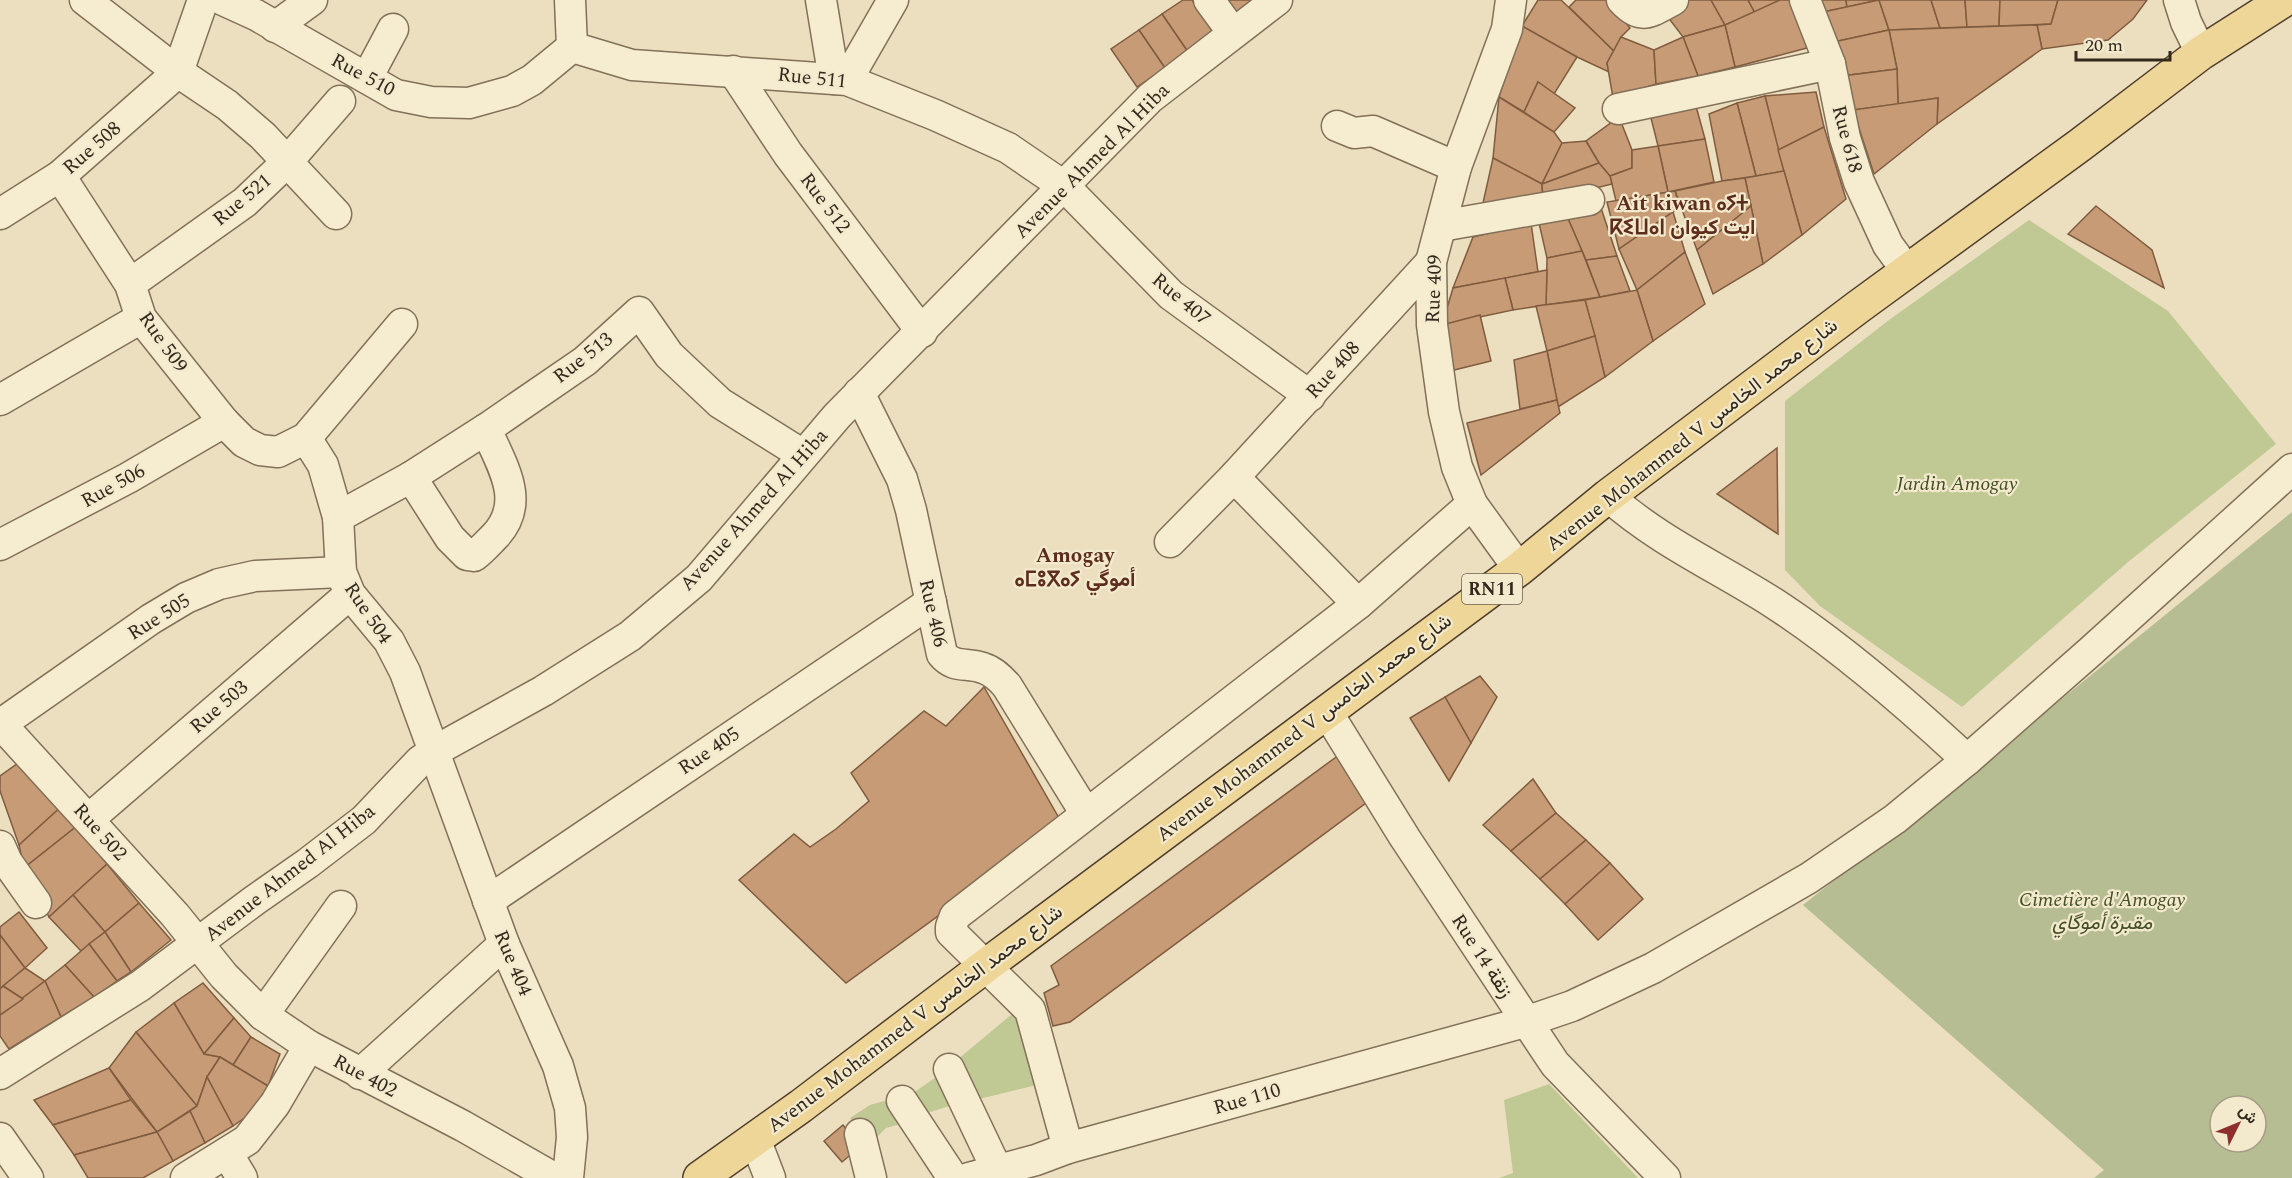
<svg xmlns="http://www.w3.org/2000/svg" width="2292" height="1178" viewBox="0 0 2292 1178" font-family="Spectral,Vazirmatn,'Noto Sans Tifinagh',serif">
<style>
.green{fill:#c0c894}
.cemetery{fill:#b6bd93;fill-rule:evenodd}
.building{fill:#c79b76;stroke:#805c3f;stroke-width:1.5}
.lines{fill:none;stroke-linecap:round;stroke-linejoin:round}
.street-casing{stroke:#827058;stroke-width:33}
.primary-casing{stroke:#503e2d;stroke-width:36}
.street{stroke:#f6edd1;stroke-width:30}
.primary{stroke:#edd697;stroke-width:33}
.labels{text-anchor:middle;dominant-baseline:central;stroke-width:4.5;stroke-linejoin:round;paint-order:stroke}
.shield{fill:#f3eace;stroke:#6c6251;stroke-width:1.5}
.shield-label{font-size:18px;font-weight:bold;fill:#32281c}
.street-label{font-size:20px;fill:#32281c;stroke:#f3eace}
.park-label{font-size:20px;font-style:italic;fill:#424e24;stroke:#f3eace}
.neighbourhood-label{font-size:21px;font-weight:bold;fill:#5d2d1e;stroke:#f3eace}
</style>
<rect width="100%" height="100%" fill="#ebdfbf"/>
<g class="green">
<polygon points="2029,220 2168,311 2276,444 2128,562 1962,707 1820,606 1785,570 1785,401 1889,320"/>
<polygon points="1018,1009 1045,1083 975,1100 951,1065"/>
<polygon points="942,1073 962,1102 918,1116 906,1098"/>
<polygon points="1549,1084 1638,1178 1499,1178 1513,1173 1504,1100"/>
<polygon points="884,1101 896,1104 907,1122 886,1128 871,1143 850,1118 870,1105"/>
</g>
<path class="cemetery" d="M2292,512V1178H2094L2104,1170L1803,905L2016,736ZM2220,1106H2256V1142H2220Z"/>
<g class="building">
<polygon points="1183,0 1192,0 1215,33 1188,52 1162,14"/>
<polygon points="1218,0 1259,0 1232,19"/>
<polygon points="1538,0 1561,0 1614,51 1607,63 1609,72 1577,57 1522,26"/>
<polygon points="1576,0 1607,0 1630,28 1621,37 1614,51 1569,7"/>
<polygon points="1687,0 1711,0 1725,25 1683,37 1664,12"/>
<polygon points="1711,0 1748,0 1755,13 1725,25"/>
<polygon points="1748,0 1780,0 1755,13"/>
<polygon points="1780,0 1791,0 1807,48 1735,67 1725,25"/>
<polygon points="1818,0 1846,0 1847,7 1823,12"/>
<polygon points="1846,0 1879,0 1847,7"/>
<polygon points="1879,0 1889,30 1829,43 1823,12"/>
<polygon points="1879,0 1931,0 1940,28 1889,30"/>
<polygon points="1931,0 1965,0 1967,27 1940,28"/>
<polygon points="1965,0 2000,0 1999,26 1967,27"/>
<polygon points="2000,0 2058,0 2051,24 1999,26"/>
<polygon points="2058,0 2147,0 2133,19 2108,40 2042,49 2037,25 2051,24"/>
<polygon points="1162,14 1188,52 1165,68 1139,30"/>
<polygon points="1725,25 1735,67 1698,76 1683,37"/>
<polygon points="2037,25 2042,49 1937,124 1938,98 1898,104 1897,69 1889,30"/>
<polygon points="1522,26 1577,57 1554,94 1538,82 1524,112 1499,97"/>
<polygon points="1139,30 1165,68 1137,87 1111,49"/>
<polygon points="1889,30 1897,69 1842,76 1829,43"/>
<polygon points="1621,37 1654,50 1656,84 1613,98 1607,63"/>
<polygon points="1683,37 1698,76 1656,84 1654,50"/>
<polygon points="1897,69 1898,104 1853,110 1842,76"/>
<polygon points="1538,82 1575,108 1554,132 1524,112"/>
<polygon points="1816,92 1824,127 1778,150 1765,96"/>
<polygon points="1765,96 1784,171 1756,176 1737,103"/>
<polygon points="1499,97 1554,132 1562,143 1542,184 1493,158"/>
<polygon points="1938,98 1937,124 1874,174 1853,110"/>
<polygon points="1737,103 1756,176 1722,181 1709,114"/>
<polygon points="1696,106 1705,139 1658,146 1651,118"/>
<polygon points="1619,117 1632,150 1632,168 1610,176 1599,163 1586,141"/>
<polygon points="1824,127 1846,199 1802,235 1778,150"/>
<polygon points="1705,139 1714,182 1668,192 1658,146"/>
<polygon points="1586,141 1599,163 1542,184 1562,143"/>
<polygon points="1658,146 1668,192 1616,201 1610,176 1632,168 1632,150"/>
<polygon points="1493,158 1542,184 1543,201 1481,212"/>
<polygon points="1599,163 1610,176 1612,184 1543,201 1542,184"/>
<polygon points="1784,171 1802,235 1763,264 1745,178"/>
<polygon points="1745,178 1751,206 1697,250 1675,191 1722,181"/>
<polygon points="1675,191 1680,207 1619,249 1607,202"/>
<polygon points="1751,206 1763,264 1713,294 1697,250"/>
<polygon points="2096,206 2152,250 2164,288 2068,234"/>
<polygon points="1601,208 1617,256 1586,260 1566,214"/>
<polygon points="1673,212 1685,252 1637,290 1619,249"/>
<polygon points="1566,214 1582,251 1547,258 1539,223"/>
<polygon points="1531,223 1538,272 1453,288 1473,237"/>
<polygon points="1582,251 1600,297 1546,305 1547,258"/>
<polygon points="1685,252 1705,304 1653,341 1637,290"/>
<polygon points="1617,256 1630,291 1600,297 1586,260"/>
<polygon points="1547,270 1546,305 1513,310 1505,278"/>
<polygon points="1505,278 1513,310 1442,325 1453,288"/>
<polygon points="1637,290 1653,341 1605,377 1585,300"/>
<polygon points="1585,300 1595,336 1547,351 1536,306"/>
<polygon points="1480,315 1491,361 1454,370 1442,325"/>
<polygon points="1595,336 1605,377 1558,407 1547,351"/>
<polygon points="1547,351 1557,400 1520,409 1514,360"/>
<polygon points="1557,400 1560,413 1481,475 1467,423"/>
<polygon points="1777,448 1778,534 1717,494"/>
<polygon points="1480,676 1497,697 1471,743 1445,697"/>
<polygon points="984,687 1063,825 846,983 739,880 794,834 810,847 836,829 869,801 851,773 924,711 946,726"/>
<polygon points="1445,697 1471,743 1449,781 1410,718"/>
<polygon points="1343,752 1374,797 1070,1022 1053,1026 1044,993 1059,985 1051,966"/>
<polygon points="21,761 62,806 19,845 0,791 0,776"/>
<polygon points="1533,779 1556,813 1511,851 1483,825"/>
<polygon points="62,806 77,826 24,868 19,845"/>
<polygon points="1556,813 1586,840 1540,879 1511,851"/>
<polygon points="77,826 107,864 49,917 24,868"/>
<polygon points="1586,840 1610,863 1565,904 1540,879"/>
<polygon points="1610,863 1643,899 1598,940 1565,904"/>
<polygon points="107,864 139,903 105,932 73,895"/>
<polygon points="73,895 105,932 81,951 49,917"/>
<polygon points="139,903 171,940 131,972 105,932"/>
<polygon points="19,912 47,948 25,968 0,935 0,927"/>
<polygon points="105,932 131,972 117,981 89,944"/>
<polygon points="0,935 25,968 0,989"/>
<polygon points="89,944 117,981 94,997 65,965"/>
<polygon points="65,965 94,997 61,1017 45,981"/>
<polygon points="25,968 45,981 23,999 3,986"/>
<polygon points="45,981 61,1017 9,1049 0,1036 0,1015"/>
<polygon points="203,983 234,1018 204,1054 174,1003"/>
<polygon points="3,986 23,999 0,1015 0,989"/>
<polygon points="174,1003 204,1054 220,1057 207,1077 197,1106 136,1032"/>
<polygon points="234,1018 251,1037 233,1065 220,1057 204,1054"/>
<polygon points="136,1032 197,1106 157,1132 109,1068"/>
<polygon points="251,1037 280,1054 268,1086 233,1065"/>
<polygon points="220,1057 268,1086 253,1112 233,1126 207,1077"/>
<polygon points="109,1068 131,1100 53,1125 34,1100"/>
<polygon points="207,1077 233,1126 205,1143 190,1111 197,1106"/>
<polygon points="131,1100 157,1132 74,1155 53,1125"/>
<polygon points="190,1111 205,1143 173,1161 157,1132"/>
<polygon points="843,1125 861,1146 842,1162 824,1141"/>
<polygon points="157,1132 173,1161 143,1178 88,1178 74,1155"/>
</g>
<g class="lines">
<defs>
<g id="street">
<polyline points="85,0 178,72 227,105 263,136 336,214"/>
<polyline points="223,0 256,15 396,95 431,102 469,103 512,91 532,80 572,47"/>
<polyline points="570,0 572,47"/>
<polyline points="821,0 834,79"/>
<polyline points="1209,0 1233,33"/>
<polyline points="1511,0 1507,29 1456,167 1431,262 1432,325 1444,412 1457,467 1472,504 1519,569"/>
<path d="M1622,0C1642,22 1651,11 1673,0"/>
<polyline points="1805,0 1830,64 1845,138 1859,182 1888,245 1907,271"/>
<polyline points="2179,0 2186,22 2201,53"/>
<polyline points="275,27 312,0"/>
<polyline points="572,47 632,65 847,80 935,115 1008,148 1065,187 1171,295 1310,396"/>
<polyline points="733,71 788,154 922,332"/>
<polyline points="367,78 393,29"/>
<polyline points="847,80 893,0"/>
<polyline points="1618,109 1830,64"/>
<polyline points="1337,126 1354,133 1373,131 1456,167"/>
<polyline points="60,176 130,284 141,318 224,422 244,442 260,450 278,452 306,438 402,324"/>
<polyline points="0,214 60,176 178,72 203,0"/>
<polyline points="1441,226 1589,200"/>
<polyline points="130,284 245,202 287,162 340,101"/>
<path d="M859,393L902,479L911,510L942,654C954,669 967,662 983,668C993,671 1000,678 1007,686L1086,814"/>
<polyline points="0,400 141,318"/>
<polyline points="306,438 323,465 338,517 341,572 350,594 389,641 405,672 504,944 558,1066 570,1108 572,1137 568,1178"/>
<path d="M411,477L450,538L467,555L474,556C482,550 488,543 495,536C527,502 502,466 486,429"/>
<polyline points="1234,477 1358,604"/>
<path d="M1608,496C1657,540 1717,567 1772,602C1840,646 1908,705 1967,760"/>
<polyline points="338,517 411,477 486,429 585,361 639,312 669,355 720,403 803,455"/>
<polyline points="1170,542 1234,477 1431,262"/>
<polyline points="0,545 128,478 224,422"/>
<polyline points="1327,712 1405,838 1555,1064 1665,1178"/>
<polyline points="0,723 175,915 224,976 263,1015 309,1046 463,1126 554,1178"/>
<polyline points="1,724 151,619 186,598 219,584 255,576 341,572"/>
<polyline points="89,819 350,594"/>
<polyline points="0,846 7,862 36,903"/>
<polyline points="488,901 931,602"/>
<polyline points="263,1015 341,906"/>
<polyline points="949,1069 997,1170"/>
<polyline points="0,1074 140,986 255,900 308,863 364,820 420,761 433,752 543,691 630,636 699,578 837,416 1150,98 1277,0"/>
<polyline points="360,1074 504,944"/>
<polyline points="902,1101 953,1178"/>
<polyline points="860,1134 871,1178"/>
<polyline points="0,1138 28,1178"/>
<polyline points="755,1139 770,1178"/>
<polyline points="1068,1148 1030,1010 951,932 951,927 955,916 1358,604 1472,504"/>
<polyline points="227,1153 242,1178"/>
<polyline points="186,1178 247,1140 275,1104 309,1046"/>
<polyline points="969,1178 1036,1160 1068,1148 1525,1022 1572,1006 1653,968 1809,878 1895,819 1967,760 2091,651 2292,469"/>
</g>
<polyline id="primary" points="700,1178 801,1106 984,967 1519,569 1608,496 1858,307 2080,145 2201,53 2284,0"/>
</defs>
<use href="#street" class="street-casing"/>
<use href="#primary" class="primary-casing"/>
<use href="#street" class="street"/>
<use href="#primary" class="primary"/>
</g>
<g class="labels">
<rect class="shield" x="1462" y="574" width="60" height="30" rx="4.5"/>
<g class="shield-label">
<text x="1492" y="589">RN11</text>
</g>
<g class="street-label">
<text transform="translate(363 75) rotate(28)">Rue 510</text>
<text transform="translate(812 78) rotate(6)">Rue 511</text>
<text transform="translate(1847 139) rotate(75)">Rue 618</text>
<text transform="translate(92 148) rotate(-41)">Rue 508</text>
<text transform="translate(1092 161) rotate(-45)">Avenue Ahmed Al Hiba</text>
<text transform="translate(242 200) rotate(-40)">Rue 521</text>
<text transform="translate(825 203) rotate(53)">Rue 512</text>
<text transform="translate(1434 289) rotate(-88)">Rue 409</text>
<text transform="translate(1181 299) rotate(40)">Rue 407</text>
<text transform="translate(163 342) rotate(55)">Rue 509</text>
<text transform="translate(583 358) rotate(-38)">Rue 513</text>
<text transform="translate(1333 370) rotate(-48)">Rue 408</text>
<text transform="translate(1692 435) rotate(-38)">Avenue Mohammed V شارع محمد الخامس</text>
<text transform="translate(113 486) rotate(-29)">Rue 506</text>
<text transform="translate(754 510) rotate(-48)">Avenue Ahmed Al Hiba</text>
<text transform="translate(368 613) rotate(56)">Rue 504</text>
<text transform="translate(933 613) rotate(77)">Rue 406</text>
<text transform="translate(159 617) rotate(-32)">Rue 505</text>
<text transform="translate(219 707) rotate(-41)">Rue 503</text>
<text transform="translate(1304 728) rotate(-37)">Avenue Mohammed V شارع محمد الخامس</text>
<text transform="translate(709 751) rotate(-34)">Rue 405</text>
<text transform="translate(100 832) rotate(48)">Rue 502</text>
<text transform="translate(290 873) rotate(-38)">Avenue Ahmed Al Hiba</text>
<text transform="translate(1482 956) rotate(57)">Rue 14 زنقة</text>
<text transform="translate(513 963) rotate(67)">Rue 404</text>
<text transform="translate(915 1019) rotate(-37)">Avenue Mohammed V شارع محمد الخامس</text>
<text transform="translate(365 1076) rotate(28)">Rue 402</text>
<text transform="translate(1247 1099) rotate(-16)">Rue 110</text>
</g>
<g class="park-label">
<text x="1957" y="484">Jardin Amogay</text>
<text x="2102" y="900">Cimetière d'Amogay<tspan x="2102" dy="23">مقبرة أموگاي</tspan></text>
</g>
<g class="neighbourhood-label">
<text x="1682" y="204">Ait kiwan ⴰⵢⵜ<tspan x="1682" dy="24">ⴽⵉⵡⴰⵏ ايت كيوان</tspan></text>
<text x="1075" y="556">Amogay<tspan x="1075" dy="24">ⴰⵎⵓⴳⴰⵢ أموگي</tspan></text>
</g>
</g>
<g transform="translate(2238 1124) rotate(47)"><circle r="28" fill="#f3eace" stroke="#a69c87" stroke-width="1.5"/>
<path d="M0-4.5L10 22L0 15L-10 22Z" fill="#8e2f2b"/>
<text y="-9" font-size="16" font-weight="bold" text-anchor="middle" fill="#32281c">ش</text>
</g>
<path d="M2076 51v9h94v-9" fill="none" stroke="#32281c" stroke-width="3"/>
<text x="2085" y="51" font-size="18" fill="#32281c" stroke="#f3eace" stroke-width="4.5" paint-order="stroke">20 m</text>
</svg>
